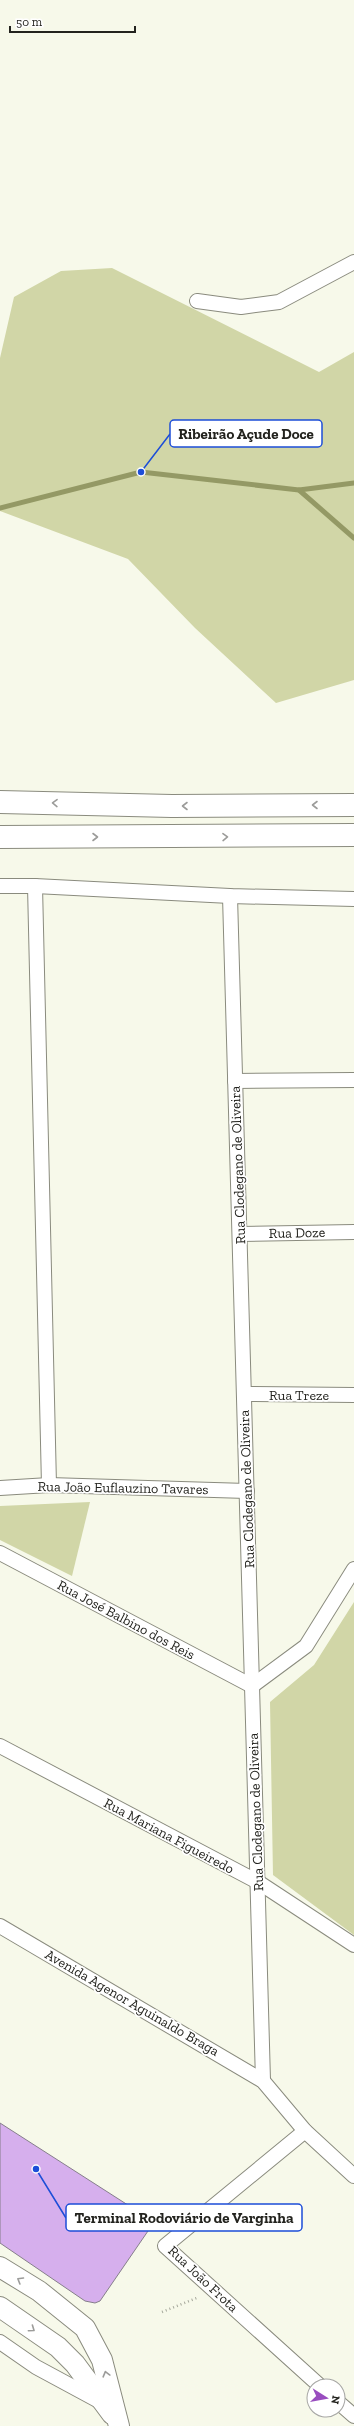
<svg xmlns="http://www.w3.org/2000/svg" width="354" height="2426" viewBox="0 0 354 2426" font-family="'Zilla Slab',serif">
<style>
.green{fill:#d1d6a7}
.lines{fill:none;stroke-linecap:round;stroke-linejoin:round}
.stream{stroke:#949965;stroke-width:5}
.building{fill:#d6afed;stroke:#867f8b}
.street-casing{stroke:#8a8b7e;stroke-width:16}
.secondary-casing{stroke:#8a8b7e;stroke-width:22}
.highway-casing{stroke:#8a8b7e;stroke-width:24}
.path{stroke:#a6a89c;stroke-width:2.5;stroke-dasharray:1 3;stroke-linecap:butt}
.street{stroke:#fff;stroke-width:14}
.secondary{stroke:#fff;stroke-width:20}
.highway{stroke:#fff;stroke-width:22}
.oneway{stroke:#9c9c9a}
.labels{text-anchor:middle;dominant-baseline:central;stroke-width:3.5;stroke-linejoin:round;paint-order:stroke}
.street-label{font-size:14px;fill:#23231e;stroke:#fff}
.leader{fill:none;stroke:#1d4ed8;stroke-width:1.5}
.callout-dot{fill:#1d4ed8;stroke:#fff;stroke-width:1.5}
.callout{fill:#fff;stroke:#1d4ed8;stroke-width:1.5}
.callout-label{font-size:15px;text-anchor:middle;font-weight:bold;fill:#23231e}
</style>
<rect width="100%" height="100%" fill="#f7f9ea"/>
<g class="green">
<polygon points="112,268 319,372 354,352 354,680 276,703 195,628 128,559 0,511 0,358 14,297 61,271"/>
<polygon points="90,1502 72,1576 0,1540 0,1506"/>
<polygon points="354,1602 354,1935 273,1875 270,1702 314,1665"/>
</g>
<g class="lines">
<g class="stream">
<polyline points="299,490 354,483"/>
<polyline points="0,508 141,472 299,490 354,538"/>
</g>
</g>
<polygon class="building" points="0,2123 145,2216 148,2231 100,2301 95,2303 85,2301 0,2243"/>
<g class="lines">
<defs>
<g id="street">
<polyline points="197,301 241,307 279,302 354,262"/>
<polyline points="0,886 35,886 230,896 354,899"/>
<polyline points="35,886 49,1485"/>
<polyline points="230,896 263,2081"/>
<polyline points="235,1081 354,1080"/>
<polyline points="240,1234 354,1232"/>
<polyline points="244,1394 354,1395"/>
<polyline points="0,1488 49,1485 247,1491"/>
<polyline points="0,1553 252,1686 306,1646 354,1569"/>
<polyline points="0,1746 258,1882 354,1945"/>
<polyline points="0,1926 263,2081 305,2131 354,2176"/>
<polyline points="305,2131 165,2246 320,2386"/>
<polyline points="0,2342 36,2367 99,2401"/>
<polyline points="338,2402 354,2416"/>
</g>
<g id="secondary">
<polyline points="0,2267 39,2291 85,2328 102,2360 119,2426"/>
<polyline points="0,2307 58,2347 75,2364 112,2414"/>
</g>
<g id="highway">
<polyline points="0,802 172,806 354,805"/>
<polyline points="0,837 354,835"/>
</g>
</defs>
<use href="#street" class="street-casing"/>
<use href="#secondary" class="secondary-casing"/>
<use href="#highway" class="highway-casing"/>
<polyline class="path" points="162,2312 199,2297"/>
<use href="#street" class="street"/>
<use href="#secondary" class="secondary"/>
<use href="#highway" class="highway"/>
</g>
<defs><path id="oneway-chevron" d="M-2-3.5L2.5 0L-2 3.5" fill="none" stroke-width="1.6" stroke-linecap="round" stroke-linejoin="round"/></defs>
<g class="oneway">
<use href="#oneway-chevron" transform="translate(55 803) rotate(-179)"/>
<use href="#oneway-chevron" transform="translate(315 805) rotate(180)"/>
<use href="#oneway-chevron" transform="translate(185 806) rotate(180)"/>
<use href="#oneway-chevron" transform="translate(95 837)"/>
<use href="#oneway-chevron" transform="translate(225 837) rotate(-1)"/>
<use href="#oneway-chevron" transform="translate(20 2280) rotate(-149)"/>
<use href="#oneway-chevron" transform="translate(32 2329) rotate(35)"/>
<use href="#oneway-chevron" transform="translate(106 2374) rotate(-105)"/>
</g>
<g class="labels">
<g class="street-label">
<text transform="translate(238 1165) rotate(-92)">Rua Clodegano de Oliveira</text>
<text transform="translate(297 1233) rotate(-1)">Rua Doze</text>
<text x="299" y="1395">Rua Treze</text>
<text transform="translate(123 1488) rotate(1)">Rua João Euflauzino Tavares</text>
<text transform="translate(247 1489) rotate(-92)">Rua Clodegano de Oliveira</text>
<text transform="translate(126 1620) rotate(28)">Rua José Balbino dos Reis</text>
<text transform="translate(256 1812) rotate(-92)">Rua Clodegano de Oliveira</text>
<text transform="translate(169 1836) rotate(28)">Rua Mariana Figueiredo</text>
<text transform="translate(132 2003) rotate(30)">Avenida Agenor Aguinaldo Braga</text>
<text transform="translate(203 2279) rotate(43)">Rua João Frota</text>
</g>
</g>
<path class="leader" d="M141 472L170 434M36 2169L66 2218"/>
<g class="callout-dot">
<circle cx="141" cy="472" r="4"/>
<circle cx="36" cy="2169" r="4"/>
</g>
<g class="callout">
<rect x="170" y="420" width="152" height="27" rx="4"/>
<rect x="66" y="2204" width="236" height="27" rx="4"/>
</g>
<g class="callout-label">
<text x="246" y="439">Ribeirão Açude Doce</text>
<text x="184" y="2223">Terminal Rodoviário de Varginha</text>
</g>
<g transform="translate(326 2398) rotate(101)"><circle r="19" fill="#ffffff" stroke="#a7a7a5"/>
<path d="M0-3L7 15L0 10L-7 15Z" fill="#994dbf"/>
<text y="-6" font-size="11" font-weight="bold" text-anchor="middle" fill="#23231e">N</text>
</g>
<path d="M10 26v6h125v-6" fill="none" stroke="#23231e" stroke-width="2"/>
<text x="16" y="26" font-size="12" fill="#23231e" stroke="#ffffff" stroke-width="3" paint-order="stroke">50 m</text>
</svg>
